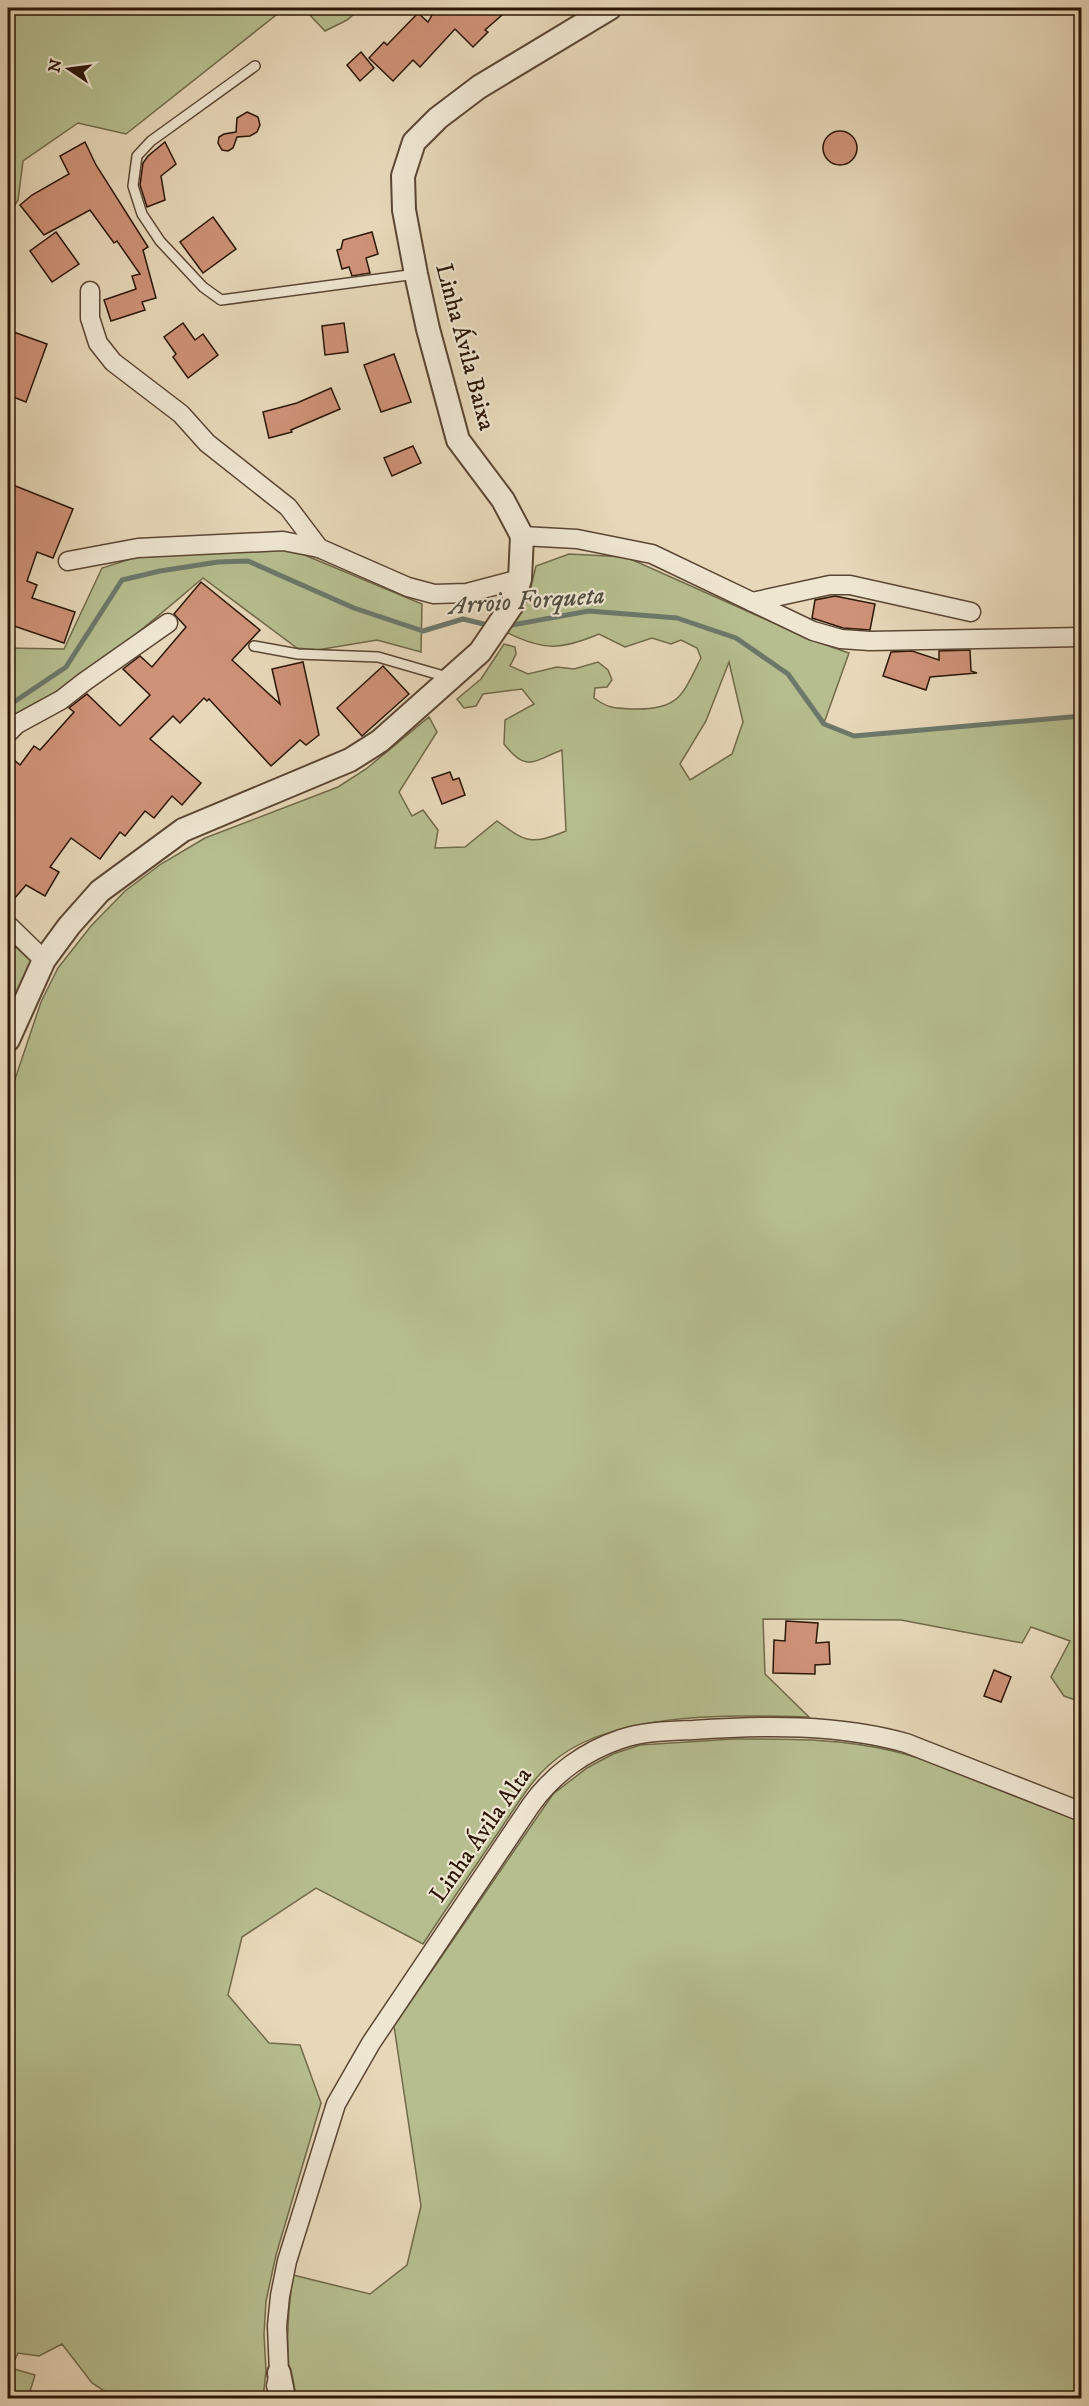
<svg xmlns="http://www.w3.org/2000/svg" width="1089" height="2406" viewBox="0 0 1089 2406" font-family="'IM FELL DW Pica',serif">
<style>
.green{fill:#b6be8f;stroke:#716a4a;stroke-width:1.5;fill-rule:evenodd}
.lines{fill:none;stroke-linecap:round;stroke-linejoin:round}
.stream{stroke:#6c786b;stroke-width:5}
.building{fill:#ce9278;stroke:#2c1606;stroke-width:1.5}
.service-casing{stroke:#5b4633;stroke-width:12}
.minor-casing{stroke:#5b4633;stroke-width:21}
.tertiary-casing{stroke:#5b4633;stroke-width:26}
.service{stroke:#efe6d2;stroke-width:9}
.minor{stroke:#efe6d2;stroke-width:18}
.tertiary{stroke:#efe6d2;stroke-width:22}
.labels{text-anchor:middle;dominant-baseline:central;stroke-width:4.5;stroke-linejoin:round;paint-order:stroke}
.street-label{font-size:24px;fill:#2c1606;stroke:#efe6d2}
.water-label{font-size:26px;font-style:italic;fill:#514f41;stroke:#efe6d2}
</style>
<rect width="100%" height="100%" fill="#e7d8b9"/>
<filter id="stains"><feTurbulence type="fractalNoise" baseFrequency=".00333" numOctaves="4"/><feColorMatrix values="0 0 0 0 .2 0 0 0 0 .09 0 0 0 0 .02 0 0 0 .5 -.17"/></filter>
<radialGradient id="worn" r=".72"><stop offset=".6" stop-color="#630" stop-opacity="0"/><stop offset="1" stop-color="#630" stop-opacity=".3"/></radialGradient>
<g class="green">
<polygon points="8,8 285,8 126,134 78,123 23,161 18,200 8,216"/>
<polygon points="295,8 361,8 347,20 325,31 307,12"/>
<path d="M283,546L422,604L421,652L377,640L317,650L297,648L203,578C159,615 115,654 66,686C47,699 25,705 8,721V648L64,649L102,568L140,556Z"/>
<path d="M569,554L626,557L814,641L849,653L824,723L854,736L1081,716V1702L1064,1696L1051,1677L1070,1641L1031,1627L1022,1643L901,1620L763,1619L765,1674L809,1717C732,1715 609,1710 549,1765C529,1783 515,1808 500,1830C474,1868 448,1906 423,1944L316,1888L242,1937L228,1995L269,2043L300,2045L321,2103L276,2255L266,2301L264,2334L266,2371L263,2398H115L92,2383L62,2344L39,2356L18,2353L11,2368L35,2375L28,2398H8V1100L41,1002L58,968L91,926L125,891L161,864L205,838L338,787L366,769L429,717L437,732L399,792L412,816L423,810L438,830L435,848L465,847L497,821C527,843 531,845 566,831L562,750C533,761 527,773 504,744L505,720L534,704L522,689L483,694L476,706L464,708L457,699L481,679L504,644L515,647L516,654L510,666L528,674L557,667L574,669L598,662L608,670L612,680L607,687L595,688L594,698C609,709 615,708 633,709C679,710 682,696 701,658L697,648L681,640L671,644L652,638L625,647L599,634C561,650 543,651 506,632L528,599L536,566ZM729,662L743,722L732,754L690,780L680,764L706,721Z"/>
<polygon points="8,940 34,964 8,1013"/>
<path d="M733,1739C786,1739 840,1738 893,1751C954,1766 1022,1798 1081,1822V2398H293C285,2355 287,2318 293,2275L370,2294L407,2265L421,2206L394,2026L553,1794L587,1768L613,1754L640,1745Z"/>
</g>
<g class="lines">
<g class="stream">
<polyline points="507,626 589,611 677,618 736,638 788,674 824,724 854,736 1082,716"/>
<polyline points="8,706 66,667 122,580 160,571 218,562 248,561 354,608 423,631 463,619 492,626"/>
</g>
</g>
<g class="building">
<polygon points="436,8 510,8 485,30 488,32 473,47 455,29 420,67 413,60 393,81 369,58 384,42 387,45 418,13 428,22"/>
<polygon points="361,52 374,68 360,81 347,65"/>
<polygon points="247,112 258,117 260,125 257,132 250,136 237,137 233,148 228,151 222,150 218,143 219,137 224,134 236,132 237,118"/>
<circle cx="840" cy="148" r="17"/>
<polygon points="85,142 96,165 148,247 143,250 156,298 142,302 145,310 111,321 104,300 136,289 132,276 140,274 117,241 114,243 90,210 44,235 20,205 32,195 69,174 60,156"/>
<polygon points="165,142 176,164 161,176 165,200 147,207 140,185 143,163 148,156"/>
<polygon points="213,217 236,249 203,273 180,242"/>
<polygon points="56,232 79,264 52,282 30,251"/>
<polygon points="372,232 378,254 366,258 370,273 352,276 349,267 342,269 337,250 341,249 343,240"/>
<polygon points="183,323 195,340 203,334 218,355 188,378 173,357 176,354 164,337"/>
<polygon points="344,323 348,352 325,355 322,326"/>
<polygon points="8,330 47,344 26,402 8,395"/>
<polygon points="394,354 411,402 381,412 364,365"/>
<polygon points="331,388 340,409 291,430 292,432 269,438 263,412 297,403"/>
<polygon points="413,446 421,463 392,476 384,458"/>
<polygon points="8,483 73,509 53,558 37,552 27,581 37,585 32,598 75,612 64,643 8,624"/>
<polygon points="201,582 260,630 232,660 280,704 272,669 303,662 319,735 306,745 300,740 271,766 209,699 207,701 204,698 180,723 173,716 150,739 201,783 182,805 172,796 154,818 145,811 125,836 120,832 100,859 71,838 50,867 59,872 45,896 26,885 8,906 8,755 20,765 34,746 40,750 74,712 69,708 87,694 120,726 150,695 123,669 140,656 152,667 186,627 174,614"/>
<polygon points="835,596 875,604 870,630 843,628 812,618 815,600"/>
<polygon points="970,650 971,671 977,673 930,677 926,690 883,676 891,652 912,651 939,660 939,651"/>
<polygon points="383,666 409,694 362,736 337,708"/>
<polygon points="450,772 453,780 459,778 465,795 442,804 432,778"/>
<polygon points="786,1621 818,1623 816,1643 829,1642 830,1664 815,1665 815,1674 773,1673 774,1640 785,1641"/>
<polygon points="994,1670 1011,1677 1001,1702 984,1696"/>
</g>
<g class="lines">
<defs>
<g id="service">
<polyline points="255,66 151,141 137,156 133,186 142,214 160,241 203,287 221,300 416,274"/>
<polyline points="254,646 298,654 378,657 447,677"/>
</g>
<g id="minor">
<polyline points="90,291 90,318 98,343 113,362 181,414 207,443 288,507 319,548 408,587 434,594 467,593 520,579"/>
<polyline points="522,536 577,539 652,554 813,631 841,639 870,641 1082,637"/>
<polyline points="68,561 138,548 283,541 319,548"/>
<polyline points="752,602 830,585 850,585 971,612"/>
<polyline points="8,733 17,724 61,700 84,682 168,623"/>
<polyline points="8,925 44,960"/>
<path d="M276,2386L279,2373L277,2326L280,2296L287,2261L336,2104L371,2043L531,1805C553,1774 585,1751 621,1739C644,1731 670,1731 693,1730C764,1725 838,1724 906,1743L1082,1812"/>
</g>
<g id="tertiary">
<polyline points="8,1040 44,960 69,926 100,891 183,830 350,760 380,741 480,652 512,605 520,579 522,536 503,500 458,440 428,329 416,274 404,210 403,176 414,142 438,118 479,87 610,8"/>
<polyline points="279,2373 284,2398"/>
</g>
</defs>
<use href="#service" class="service-casing"/>
<use href="#minor" class="minor-casing"/>
<use href="#tertiary" class="tertiary-casing"/>
<use href="#service" class="service"/>
<use href="#minor" class="minor"/>
<use href="#tertiary" class="tertiary"/>
</g>
<g class="labels">
<g class="street-label">
<text transform="translate(465 347) rotate(75)">Linha Ávila Baixa</text>
<text transform="translate(481 1835) rotate(-55)">Linha Ávila Alta</text>
</g>
<g class="water-label">
<text transform="translate(527 601) rotate(-4)">Arroio Forqueta</text>
</g>
</g>
<rect width="1089" height="2406" fill="none" stroke="#e7d8b9" stroke-width="30"/>
<rect x="9" y="9" width="1071" height="2388" fill="none" stroke="#2c1606" stroke-width="3"/>
<rect x="15" y="15" width="1059" height="2376" fill="none" stroke="#2c1606" stroke-width="1.5"/>
<g transform="translate(69 69) rotate(283)" stroke="#efe6d2" stroke-width="4.5" paint-order="stroke">
<path d="M0-4.5L10 22L0 15L-10 22Z" fill="#2c1606"/>
<text y="-9" font-size="16" font-weight="bold" text-anchor="middle" fill="#2c1606">N</text>
</g>
<rect width="100%" height="100%" filter="url(#stains)"/>
<rect width="100%" height="100%" fill="url(#worn)"/>
</svg>
